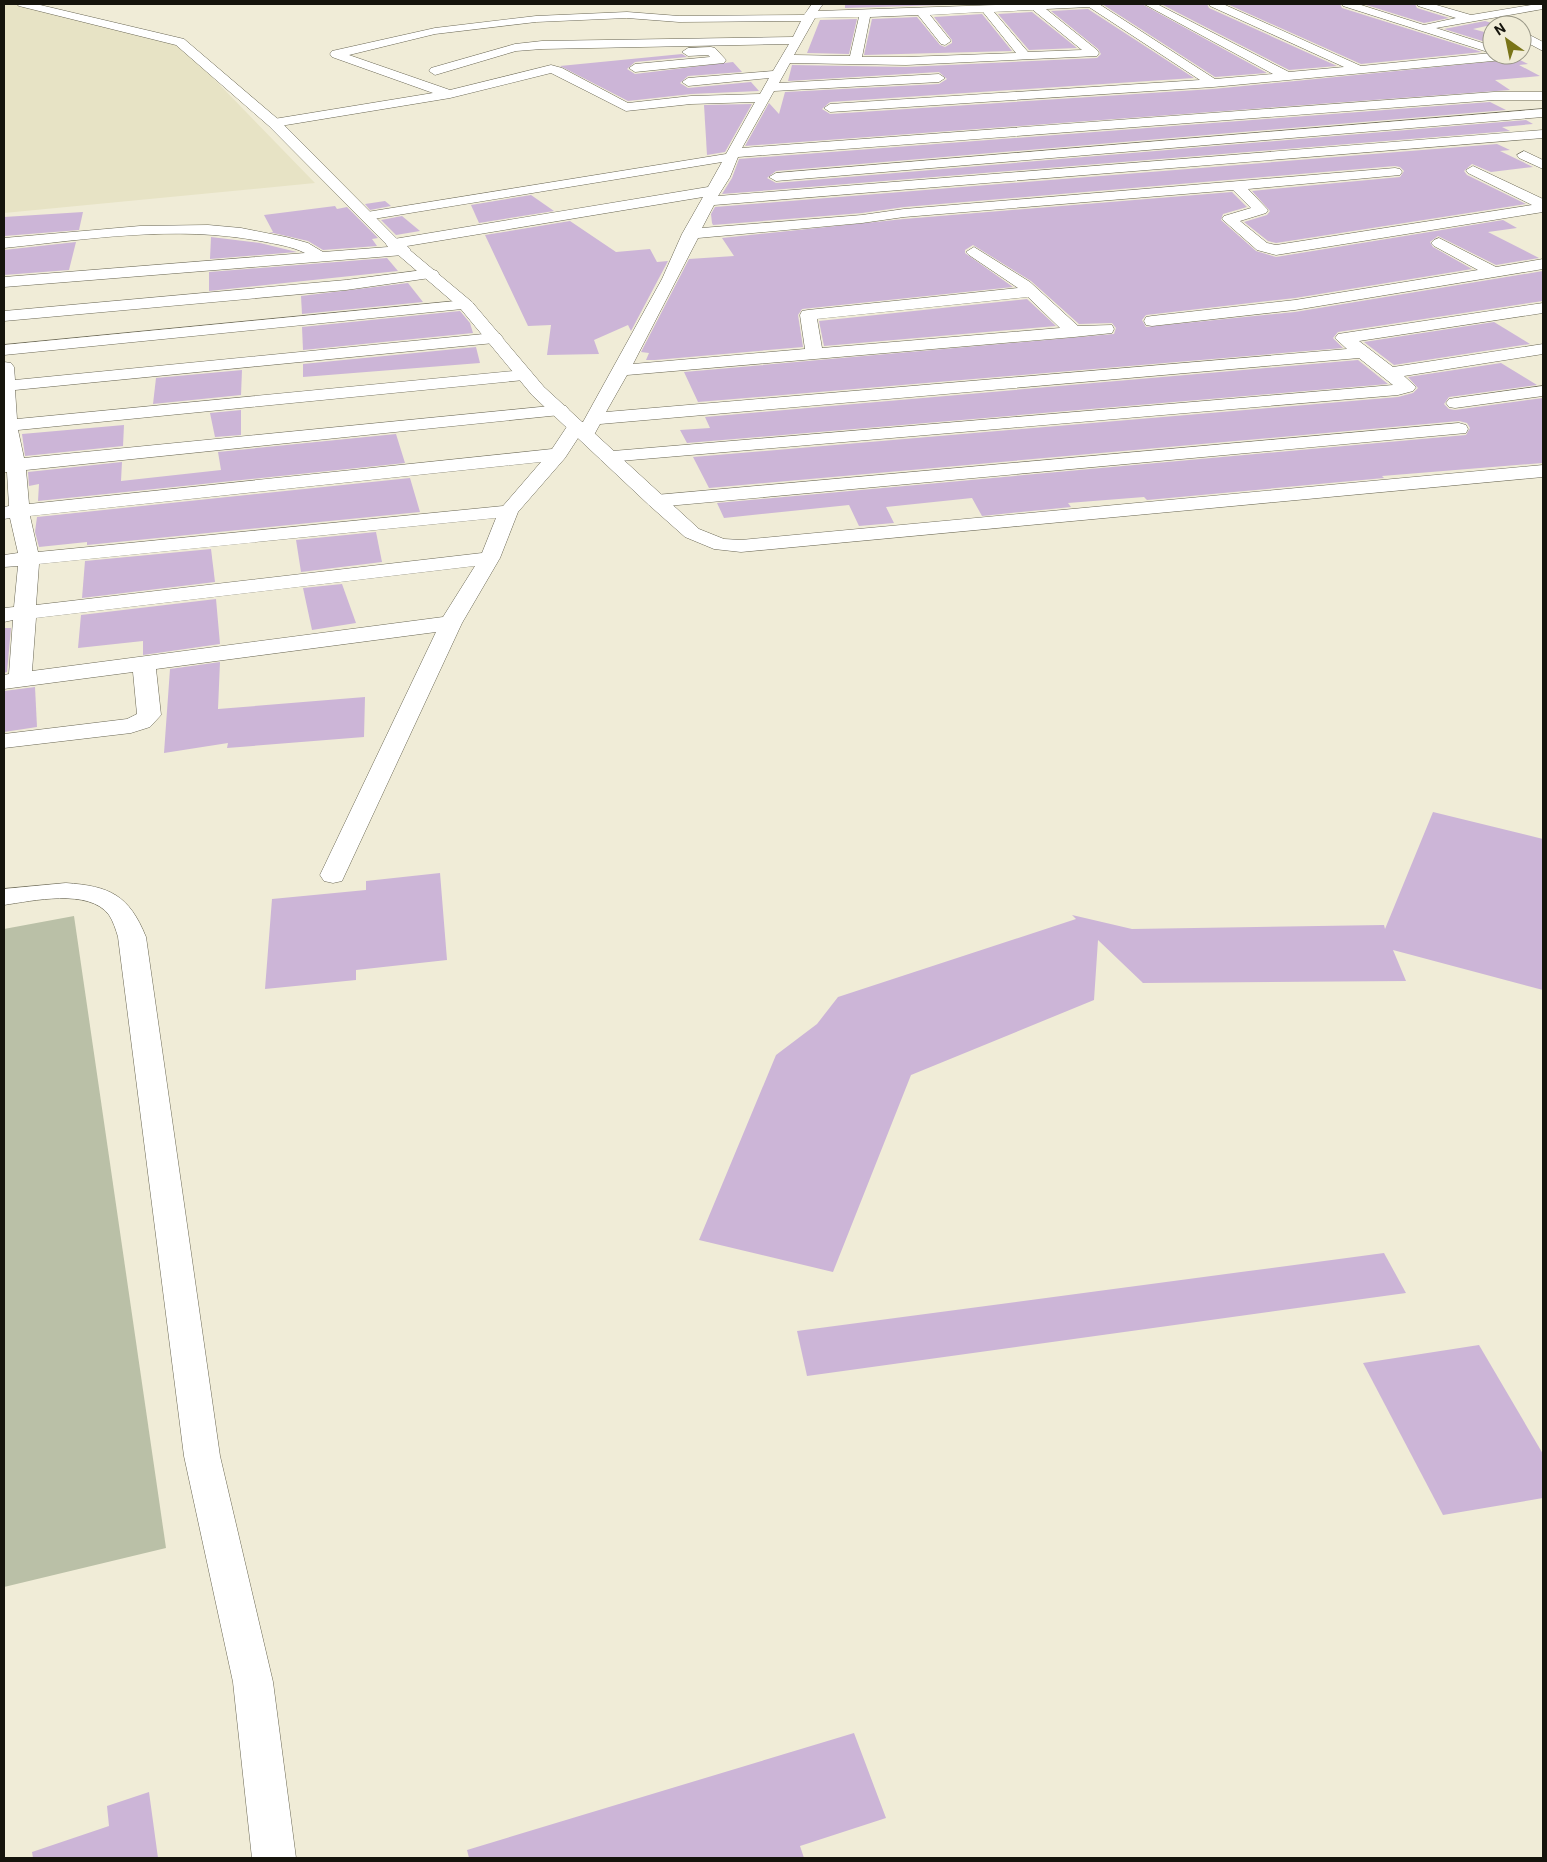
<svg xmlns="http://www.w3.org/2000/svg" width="1547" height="1862" viewBox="0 0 1547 1862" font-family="Roboto,sans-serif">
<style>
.built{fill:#e7e3c5}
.green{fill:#bac0a7}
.building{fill:#ccb5d7}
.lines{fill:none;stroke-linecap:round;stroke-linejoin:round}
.street-casing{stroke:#6a6754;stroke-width:1}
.secondary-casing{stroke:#6a6754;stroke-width:1}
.street{fill:#fff;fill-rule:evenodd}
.secondary{fill:#fff;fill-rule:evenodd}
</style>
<rect width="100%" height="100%" fill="#f0ecd7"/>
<polygon class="built" points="4,4 21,4 182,46 315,183 4,213"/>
<polygon class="green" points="74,916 166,1548 4,1587 4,929"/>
<g class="building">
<polygon points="874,4 976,4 845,8 845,5"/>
<polygon points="1102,4 1142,4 1267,73 1215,77"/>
<polygon points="1161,4 1207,4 1209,8 1337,66 1289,70"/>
<polygon points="1227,4 1340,4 1342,8 1482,52 1361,64"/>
<polygon points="1363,4 1415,4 1417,8 1449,18 1424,23"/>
<polygon points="1088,9 1194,78 830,102 822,109 830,114 1213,89 1518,59 1528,64 1519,65 1540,76 1495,80 1510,90 745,146 769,103 779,114 785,92 939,84 947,79 939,72 788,81 792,65 906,67 1097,58 1101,54 1098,49 1051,11"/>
<polygon points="1032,12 1077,48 1029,50 998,14"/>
<polygon points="982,14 1012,51 864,55 872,19 917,17 940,45 945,47 952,43 952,40 934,17"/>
<polygon points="857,19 849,54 807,53 820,20"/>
<polygon points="1485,21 1495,24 1473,29 1492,34 1492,44 1444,29"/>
<polygon points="682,54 687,57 635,62 627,69 635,74 733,62 742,72 688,76 680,83 688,88 751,82 759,91 691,94 628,101 560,66"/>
<polygon points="1490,102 1506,110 776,171 767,178 776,183 1526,120 1533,124 1502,127 1510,131 722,194 732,178 739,159"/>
<polygon points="752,104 725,152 707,155 704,105"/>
<polygon points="1497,144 1510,150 1500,151 1533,167 1491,172 1472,164 1464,171 1467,175 1526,204 1276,243 1268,241 1244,222 1267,215 1270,211 1252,191 1400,177 1404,171 1400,167 1395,166 904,207 862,213 713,225 712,223 711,214 715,207"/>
<polygon points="1232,192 1247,207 1223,214 1221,220 1256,251 1276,257 1503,220 1517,228 1488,232 1539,258 1496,265 1438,236 1430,242 1433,247 1472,269 1295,298 1146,315 1142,320 1146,327 1295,312 1543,271 1543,301 1338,332 1333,338 1343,348 698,402 684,372 1114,334 1116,328 1112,323 1079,324 1031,281 973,245 965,250 965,253 1013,287 802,309 798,315 803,347 655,360 646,360 649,353 641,352 689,259 734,256 722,238 904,219"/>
<polygon points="531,195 554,211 479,223 471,205"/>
<polygon points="385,201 391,206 370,210 365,204"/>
<polygon points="335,206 337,209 347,207 378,238 372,239 377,246 323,250 308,241 269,232 273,232 264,215"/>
<polygon points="83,212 79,230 4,236 4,217"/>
<polygon points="402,216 420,231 396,235 381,220"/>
<polygon points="570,221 616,252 650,249 657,262 668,261 631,331 628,325 594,340 599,354 547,355 551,325 528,326 485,235"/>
<polygon points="211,237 260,243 297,252 210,259"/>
<polygon points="76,242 69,270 4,275 4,250"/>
<polygon points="387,258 398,271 209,291 209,272"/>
<polygon points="408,283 423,302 302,314 301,296"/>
<polygon points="1027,299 1056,326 824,346 819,321"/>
<polygon points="460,311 470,323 473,333 303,350 302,327"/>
<polygon points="1494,322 1530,344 1394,365 1364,342"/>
<polygon points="476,347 480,363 303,377 303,364"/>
<polygon points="1358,360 1388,384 687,443 680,430 710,428 705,417"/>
<polygon points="1501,363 1537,385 1449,397 1444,404 1449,409 1455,410 1543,398 1543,463 1382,476 1384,478 1147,500 1144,497 1068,503 1071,507 982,516 972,498 886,507 894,523 859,526 849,505 724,518 717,503 1466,435 1470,428 1467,423 1459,421 709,488 693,457 1398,397 1413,393 1418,388 1408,377"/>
<polygon points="242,370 241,395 153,404 156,378"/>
<polygon points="241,410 241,435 215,437 210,413"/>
<polygon points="124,425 123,446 25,456 22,434"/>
<polygon points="396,434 405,463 38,501 39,484 29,486 28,472 122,462 121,481 221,470 218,452"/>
<polygon points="410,478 420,512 87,545 87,542 39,547 35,532 37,517"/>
<polygon points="376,532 382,562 301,572 296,540"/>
<polygon points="211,549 215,582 82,598 85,561"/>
<polygon points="342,584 356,623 312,630 303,588"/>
<polygon points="216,599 220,644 143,655 143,641 78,648 81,615"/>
<polygon points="4,628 11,628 7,672 4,673"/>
<polygon points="220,662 218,709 365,697 364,737 227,748 228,743 164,753 170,669"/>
<polygon points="35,687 37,727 4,732 4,691"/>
<polygon points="1433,812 1543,839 1543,990 1393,950 1406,981 1143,983 1098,940 1094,1000 911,1075 833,1272 699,1240 776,1055 817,1024 838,997 1076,919 1072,915 1132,929 1384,925 1385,929"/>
<polygon points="440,873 447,960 356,970 356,980 265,989 272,899 366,890 366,881"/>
<polygon points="1384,1253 1406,1293 807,1376 797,1331"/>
<polygon points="1479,1345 1543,1454 1543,1498 1443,1515 1363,1363"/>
<polygon points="854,1733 886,1818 800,1846 804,1858 469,1858 467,1850"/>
<polygon points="149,1792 158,1858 33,1858 32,1852 109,1826 107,1806"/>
</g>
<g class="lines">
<defs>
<g id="street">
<path d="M812,4H823L818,11L1024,4H1099L1215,79L1273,74L1144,4H1157L1289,72L1344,67L1210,6L1209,4H1223L1361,66L1491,53L1343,6L1342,4H1358L1424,25L1456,18L1418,6L1417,4H1433L1471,15L1537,4H1543V9L1436,28L1492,46V55H1520L1514,59L1213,87L830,112L824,108L830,104L1200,80L1089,7L1046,9L1097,50L1099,53L1097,56L906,65L790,63L779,83L939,74L945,78L939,82L774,91L742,148L1494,92H1543V100H1494L738,157L730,177L718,196L1543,130V138L714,205L702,228L862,215L904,209L1395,168L1400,169L1402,172L1400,175L1248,189L1268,210L1266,213L1240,221L1267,243L1276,245L1532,205L1468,173L1466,170L1473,166L1543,199V212L1276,255L1257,250L1222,219L1224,216L1251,208L1233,190L904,217L862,223L698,238L633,364L805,349L800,315L802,311L808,310L1018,288L969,255L966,252L974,247L1030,282L1078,326L1112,325L1114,329L1112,333L1074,337L627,375L606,412L1347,349L1335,338L1338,334L1543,303V313L1359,341L1393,367L1543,344V354L1404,376L1416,387L1413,391L1398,395L608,462L601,460L598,456L601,452L1393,385L1359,358L600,424L594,435H580L565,458L518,512L500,558L462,623L342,881L333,883L324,881L320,875L436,632L156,669L161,715L150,727L131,733L4,748V734L127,719L137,714L133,672L4,689V675L9,674L13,620L4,622V608L14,607L18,566L4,567V555L18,553L10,518L4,519V507L9,506L7,472H4V362L11,363L14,367L15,380L494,333L500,334L503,338L500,342L494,343L15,390L17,419L524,370L530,371L533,375L530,379L524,380L18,430L24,458L560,405L566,406L569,410L566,414L560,415L26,470L29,504L552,449L570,422H583L662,279L682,234L703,197L407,246L411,250L403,255L4,287V277L305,253C291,246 275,244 260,241C175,225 89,239 4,248V238L140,226L208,225L241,228L286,237L308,243L323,252L388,247L386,244L389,241L394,239L708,187L722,162L367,220L360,216L367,212L726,154L755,102L691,104L626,111L551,73L450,98L274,127L267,123L274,119L433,93L332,57L330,54L332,51L435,28L536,16L627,12L679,16L804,15ZM1033,10L1082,50L1028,52L994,12ZM983,12L1016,53L906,57H862L870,17L918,15L941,44L945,45L951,41L930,15ZM859,17L850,56L794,55L815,18ZM627,18L679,22L801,21L793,37L542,41L515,44L431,68L429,71L435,75L516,51L542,49L789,44L773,71L688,78L682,82L688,86L769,78L760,94L691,96L628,103L562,68L551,65L450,90L349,55L435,34L536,22ZM1028,297L1060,328L822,348L817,319ZM541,462L503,506L38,552L30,516ZM496,518L482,553L36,605L39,564ZM475,566L443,617L32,671L36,618Z"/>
<polygon points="1522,31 1543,42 1543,51 1522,40"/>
<polygon points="711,47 715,48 726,60 724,63 635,72 629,68 635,64 710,57 708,55 688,56 682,52 688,48"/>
<polygon points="1543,109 1543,117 776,181 769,177 776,173"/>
<polygon points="1524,151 1543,160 1543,169 1519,158 1517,155"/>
<polygon points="1439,238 1496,267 1543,259 1543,269 1295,310 1152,326 1146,325 1144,321 1146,317 1152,316 1295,300 1478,270 1434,246 1431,243 1434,240"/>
<polygon points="431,269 437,271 439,274 437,277 346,290 4,321 4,311 346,280"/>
<polygon points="466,300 472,302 474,305 472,308 4,355 4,345"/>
<polygon points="1543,386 1543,396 1455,408 1449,407 1446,403 1449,399 1455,398"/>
<polygon points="1459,423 1466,425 1468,429 1466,433 656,507 649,505 646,501 649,497 656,495"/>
<path d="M66,883C110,886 129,895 146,937L220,1456L273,1682L296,1858H252L233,1682L184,1456L118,937C116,930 113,921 109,915C89,888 32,901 4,905V889Z"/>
</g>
<polygon id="secondary" points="17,4 36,4 184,39 279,120 399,241 472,302 544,387 699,529 724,539 741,540 1543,465 1543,477 741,552 714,549 685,537 649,505 532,395 460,308 389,247 269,126 176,45 19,6"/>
</defs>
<use href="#street" class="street-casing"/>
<use href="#secondary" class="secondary-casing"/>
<use href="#street" class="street"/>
<use href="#secondary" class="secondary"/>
</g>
<rect width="1547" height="1862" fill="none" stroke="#15140c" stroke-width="10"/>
<g transform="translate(1507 40) rotate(327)"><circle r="24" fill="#f0ecd7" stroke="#989686"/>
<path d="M0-4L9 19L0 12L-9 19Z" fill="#797418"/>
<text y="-8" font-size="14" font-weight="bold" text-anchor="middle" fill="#15140c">N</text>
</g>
</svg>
